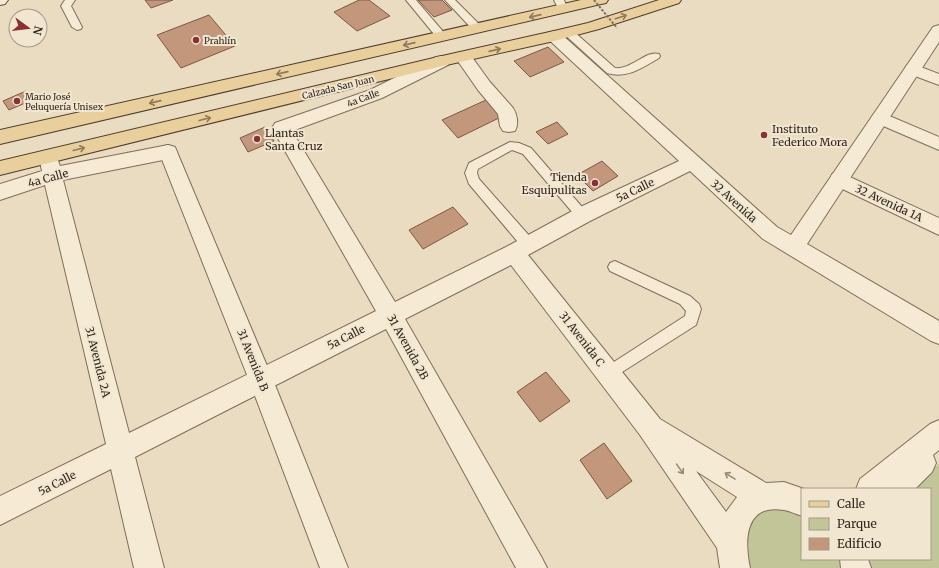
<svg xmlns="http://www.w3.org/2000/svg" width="939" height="568" viewBox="0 0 939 568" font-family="Merriweather,serif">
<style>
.green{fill:#c1c597}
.building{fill:#c3977b;stroke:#7d5843}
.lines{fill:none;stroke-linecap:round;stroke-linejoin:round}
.service-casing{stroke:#806e5b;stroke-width:2}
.pedestrian-casing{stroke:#806e5b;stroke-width:2}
.minor-casing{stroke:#806e5b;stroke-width:2}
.secondary-casing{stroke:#624f3e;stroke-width:2}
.primary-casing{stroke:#4e3d2f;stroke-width:2}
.service{fill:#f5ead3;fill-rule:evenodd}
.pedestrian{fill:#f5ead3;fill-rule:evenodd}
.minor{fill:#f5ead3;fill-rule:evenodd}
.secondary{fill:#f5ead3;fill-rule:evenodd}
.primary{fill:#e9cf9c;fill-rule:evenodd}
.path-bridge{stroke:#806e5b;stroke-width:2;stroke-dasharray:2.5 1.5;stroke-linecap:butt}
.oneway{stroke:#8e7b5c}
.oneway2{stroke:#948878}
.poi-dot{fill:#893134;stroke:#f1e7d0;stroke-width:1.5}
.labels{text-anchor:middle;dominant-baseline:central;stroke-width:4;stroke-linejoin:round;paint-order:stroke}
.far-poi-label{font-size:9px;fill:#32271d;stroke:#f1e7d0;text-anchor:start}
.far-street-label{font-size:9px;fill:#32271d;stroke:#f1e7d0}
.poi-label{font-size:11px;fill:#32271d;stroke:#f1e7d0;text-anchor:start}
.street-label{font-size:11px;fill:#32271d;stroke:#f1e7d0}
</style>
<rect width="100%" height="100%" fill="#e9dcc1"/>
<g class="green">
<polygon points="939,464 939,568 869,568 864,559 930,559 930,489 911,489"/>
<path d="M775,508L802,514V559H842L846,568H745C744,535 738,518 775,508Z"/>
</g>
<g class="building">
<polygon points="145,0 173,0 151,8"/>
<polygon points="359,0 369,0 390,16 357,31 334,12"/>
<polygon points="418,0 442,0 452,10 434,17"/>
<polygon points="209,15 235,46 181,68 157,35"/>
<polygon points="548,47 564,62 530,77 514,61"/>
<polygon points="26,91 32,100 9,110 3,101"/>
<polygon points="486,100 503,116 458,138 442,120"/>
<polygon points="557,122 568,134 548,144 536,132"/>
<polygon points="265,127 274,141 248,152 240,138"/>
<polygon points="602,161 618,176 593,191 577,175"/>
<polygon points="453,207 468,224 423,249 409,230"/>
<polygon points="546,372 570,401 540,422 517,392"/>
<polygon points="604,443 632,481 607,499 580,460"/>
</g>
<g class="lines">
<defs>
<g id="service">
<polygon points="65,0 75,0 71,6 82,27 81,29 77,30 72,27 61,6"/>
<polygon points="406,0 416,0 446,35 447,37 446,39 438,39"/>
<polygon points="445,0 455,0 482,27 483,29 482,31 474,31"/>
<polygon points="554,0 564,0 568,10 566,12 560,12"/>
<path d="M568,29L572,30L615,68C631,70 646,50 659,54L660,56L659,58C642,68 627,79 607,73L564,34L563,32L564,30Z"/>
<polygon points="510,142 519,143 531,148 589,215 588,219 583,220 578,219 523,154 512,150 478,169 477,173 479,179 533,240 535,244 533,248 528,250 523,248 469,184 465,173 469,163"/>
<polygon points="615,261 690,296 699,304 701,309 696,325 608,381 603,379 600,374 603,369 685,316 686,311 680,304 610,271 608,267 610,263"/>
</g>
<g id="pedestrian">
<polygon points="913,64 939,74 939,85 907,73 905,69 907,65"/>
<polygon points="880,112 939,137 939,150 874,122 871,118 874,114"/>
<polygon points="168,145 174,147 177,152 273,380 348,568 320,568 249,380 159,152 162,147"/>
<polygon points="839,172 939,218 939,235 832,184 830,179 832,174"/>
</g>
<g id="minor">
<path d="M939,25V42L807,244L939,321V344L931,341L763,239L690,171L590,221L528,255L660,419L766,483L784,482L804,489H802V516C796,514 790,511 784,510C745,503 744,540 750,568H720L717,548L640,435L511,265L405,319L542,558L547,568H516L386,329L135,457L164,568H134L111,469L0,525V496L106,444L45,185L0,200V184L42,171L39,157L41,152L48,150L55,152L60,166L168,145L175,147L177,152L175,157L168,159L63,180L129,433L376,311L272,128L275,123L370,90L436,57L442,56L448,57L450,61L448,65L382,98L292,131L395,302L506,247L576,209L679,161L548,39L546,36L548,33L554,31L560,33L777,227L791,235L933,27ZM696,471L737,497L726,512Z"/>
<path d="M463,52L469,53L490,82L513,108C517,114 519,124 515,131L509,132L503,131L500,126L498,114L478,90L455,57L457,53Z"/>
<polygon points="939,420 939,450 933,455 936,463 932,472 915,489 856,489 860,479 930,424"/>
<polygon points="840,559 868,559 871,568 841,568"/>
</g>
<polygon id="secondary" points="0,0 8,0 5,4 0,5"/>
<g id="primary">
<polygon points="581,0 608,0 606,3 601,4 0,144 0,130"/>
<polygon points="659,0 681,0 679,3 599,29 554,41 442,66 0,175 0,161 442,56 554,31 588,23"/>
</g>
</defs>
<use href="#service" class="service-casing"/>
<use href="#pedestrian" class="pedestrian-casing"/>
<use href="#minor" class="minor-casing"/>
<use href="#secondary" class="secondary-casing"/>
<use href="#primary" class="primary-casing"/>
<use href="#service" class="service"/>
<use href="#pedestrian" class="pedestrian"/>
<use href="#minor" class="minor"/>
<use href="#secondary" class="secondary"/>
<use href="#primary" class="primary"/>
<polyline class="path-bridge" points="594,0 617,28"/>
</g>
<defs><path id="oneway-shaft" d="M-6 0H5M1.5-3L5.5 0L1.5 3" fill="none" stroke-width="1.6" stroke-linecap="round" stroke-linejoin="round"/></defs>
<g class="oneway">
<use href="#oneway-shaft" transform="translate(535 16) rotate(167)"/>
<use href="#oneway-shaft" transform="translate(621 17) rotate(-18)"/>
<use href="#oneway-shaft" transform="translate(409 44) rotate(167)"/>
<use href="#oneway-shaft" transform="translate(495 50) rotate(-13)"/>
<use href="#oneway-shaft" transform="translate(282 73) rotate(167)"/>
<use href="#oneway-shaft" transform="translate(155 102) rotate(167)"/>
<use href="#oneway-shaft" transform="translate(205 119) rotate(-14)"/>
<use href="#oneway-shaft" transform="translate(79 149) rotate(-14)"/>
</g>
<g class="oneway2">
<use href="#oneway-shaft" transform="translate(680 469) rotate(55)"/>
<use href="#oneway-shaft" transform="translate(730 476) rotate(-148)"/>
</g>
<g class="poi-dot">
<circle cx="196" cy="40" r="4"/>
<circle cx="17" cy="101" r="4"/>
<circle cx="764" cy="135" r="4"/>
<circle cx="257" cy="139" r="4"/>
<circle cx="595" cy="183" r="4"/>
</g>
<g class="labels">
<g class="far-poi-label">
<text x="204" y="40">Prahlín</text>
<text x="25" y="96">Mario José<tspan x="25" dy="10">Peluquería Unisex</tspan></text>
</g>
<g class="far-street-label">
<text transform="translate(338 87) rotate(-14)">Calzada San Juan</text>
<text transform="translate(363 98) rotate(-21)">4a Calle</text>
</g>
<g class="poi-label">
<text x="772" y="129">Instituto<tspan x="772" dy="13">Federico Mora</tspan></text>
<text x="265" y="133">Llantas<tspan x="265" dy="13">Santa Cruz</tspan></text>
<text x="587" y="177" text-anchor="end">Tienda<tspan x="587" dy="13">Esquipulitas</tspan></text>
</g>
<g class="street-label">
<text transform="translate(48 178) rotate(-15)">4a Calle</text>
<text transform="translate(635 190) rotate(-26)">5a Calle</text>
<text transform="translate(734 201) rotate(42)">32 Avenida</text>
<text transform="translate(889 203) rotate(25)">32 Avenida 1A</text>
<text transform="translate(346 337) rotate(-27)">5a Calle</text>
<text transform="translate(582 339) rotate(52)">31 Avenida C</text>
<text transform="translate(408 347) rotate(61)">31 Avenida 2B</text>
<text transform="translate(253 360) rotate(68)">31 Avenida B</text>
<text transform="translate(98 362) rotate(76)">31 Avenida 2A</text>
<text transform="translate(57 483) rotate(-27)">5a Calle</text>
</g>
</g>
<rect x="801" y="488" width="130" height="72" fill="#f1e7d0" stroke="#a59a88"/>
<rect x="809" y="501" width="20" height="6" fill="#e9cf9c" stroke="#a59a88"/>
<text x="837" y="508" font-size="12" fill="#32271d">Calle</text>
<rect x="809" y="518" width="20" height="12" fill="#c1c597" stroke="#a59a88"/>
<text x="837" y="528" font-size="12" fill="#32271d">Parque</text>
<rect x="809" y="538" width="20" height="12" fill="#c3977b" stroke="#a59a88"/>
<text x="837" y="548" font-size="12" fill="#32271d">Edificio</text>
<g transform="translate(28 28) rotate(105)"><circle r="19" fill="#f1e7d0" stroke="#a59a88"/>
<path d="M0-3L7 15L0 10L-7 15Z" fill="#893134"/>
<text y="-6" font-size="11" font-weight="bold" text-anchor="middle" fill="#32271d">N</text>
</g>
</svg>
